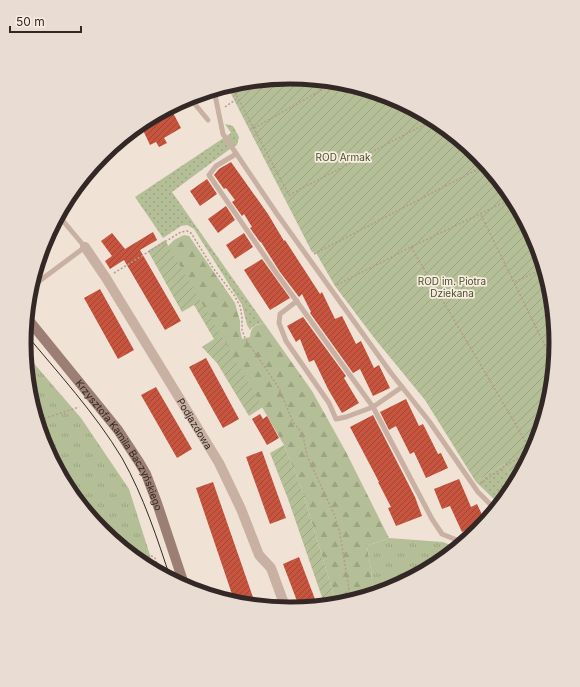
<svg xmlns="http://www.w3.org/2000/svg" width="580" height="687" viewBox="0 0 580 687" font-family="Inter,sans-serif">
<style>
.grass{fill:url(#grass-dots)}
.forest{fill:url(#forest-firs)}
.park{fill:url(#park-tufts)}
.garden{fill:url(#garden-furrows)}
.building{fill:url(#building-hatch)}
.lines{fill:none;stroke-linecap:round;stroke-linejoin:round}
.path{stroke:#b49b8d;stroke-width:1.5;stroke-dasharray:2 2;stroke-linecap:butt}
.lane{stroke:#c8b1a3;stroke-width:5}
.street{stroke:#c8b1a3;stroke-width:10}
.secondary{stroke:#9c7f74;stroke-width:10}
.tram{stroke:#332825;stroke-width:1}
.labels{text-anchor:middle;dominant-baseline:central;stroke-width:3.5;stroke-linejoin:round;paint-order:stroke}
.park-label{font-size:10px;fill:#465129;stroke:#f9ede2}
.street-label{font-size:10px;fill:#332825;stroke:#f9ede2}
.rim{fill:none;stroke:#332825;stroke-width:5}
</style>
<defs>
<pattern id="grass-dots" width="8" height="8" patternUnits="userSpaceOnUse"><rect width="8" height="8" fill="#b5bf97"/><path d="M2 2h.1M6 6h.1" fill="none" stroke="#9ca482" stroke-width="1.8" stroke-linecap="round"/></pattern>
<pattern id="forest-firs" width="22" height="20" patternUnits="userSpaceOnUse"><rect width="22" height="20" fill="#b5bf97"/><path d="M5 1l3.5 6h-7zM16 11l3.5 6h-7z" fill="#9ca482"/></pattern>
<pattern id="park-tufts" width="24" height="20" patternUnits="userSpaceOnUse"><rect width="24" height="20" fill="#b5bf97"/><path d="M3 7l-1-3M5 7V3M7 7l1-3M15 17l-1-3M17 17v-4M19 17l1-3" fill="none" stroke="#9ca482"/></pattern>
<pattern id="garden-furrows" width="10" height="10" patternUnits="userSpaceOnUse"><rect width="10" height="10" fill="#b5bf97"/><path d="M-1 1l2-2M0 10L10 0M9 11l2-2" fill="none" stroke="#9ca482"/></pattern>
<pattern id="building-hatch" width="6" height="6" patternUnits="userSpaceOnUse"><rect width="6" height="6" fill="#c7543e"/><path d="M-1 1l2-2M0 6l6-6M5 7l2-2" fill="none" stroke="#a24634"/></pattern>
</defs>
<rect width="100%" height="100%" fill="#f1e2d6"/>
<g class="grass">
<path d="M225,124L233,126L239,137L237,145L230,149L172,192L264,323C258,324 253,325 250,330L247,325L242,305L194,229L187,225L181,226L163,238L135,197L231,133Z"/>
<polygon points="504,464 516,482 511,491 500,505 476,482"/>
</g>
<path class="forest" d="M184,235L189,236L235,303L240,321V330L242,339L250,337C251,327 254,325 264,323L312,391L346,452L389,538L367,546L371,569L373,595L337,605L301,487L284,445L168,246L174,240Z"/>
<g class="park">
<polygon points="25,353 81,418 129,489 155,571 142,565 102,531 69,491 44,445 29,395"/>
<path d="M389,538L443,542L458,548C433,569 405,585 373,595L371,569L367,546Z"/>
</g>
<g class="garden">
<polygon points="290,78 342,83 392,98 438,122 478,156 511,196 536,242 551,292 556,344 551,396 536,446 516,482 504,464 476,482 425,400 375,339 335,286 316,253 312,252 227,86 238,83"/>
<polygon points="165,240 263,407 249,416 217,363 202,347 214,339 194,305 182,312 148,251"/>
<polygon points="284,445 301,487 337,605 325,606 288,499 270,453"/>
</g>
<g class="building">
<polygon points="170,107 181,128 164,138 167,143 159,147 156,142 150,145 140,124"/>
<polygon points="231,162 268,214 284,241 285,240 320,294 322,292 335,319 342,316 356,344 361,341 374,368 379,365 390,388 373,396 360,369 353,373 310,313 311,312 302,294 299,297 280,272 261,242 260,242 250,228 252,227 244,214 242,216 232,202 235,200 226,188 224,189 214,175 219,169"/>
<polygon points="207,179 217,194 200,206 190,191"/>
<polygon points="226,206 235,220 218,233 208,219"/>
<polygon points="153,232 157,240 140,250 181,321 165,330 124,260 110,269 105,261 112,256 101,241 112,233 125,249"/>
<polygon points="244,233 253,247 235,259 226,245"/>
<polygon points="262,259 290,298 270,310 244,270"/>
<polygon points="100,289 134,350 118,359 84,298"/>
<polygon points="303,317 346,376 344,378 359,403 342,413 328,389 314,360 309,362 300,339 296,342 287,326"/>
<polygon points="206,358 239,419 223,428 189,367"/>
<polygon points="156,387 192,449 177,458 141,395"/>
<polygon points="406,399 419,426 423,424 438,454 441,453 448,468 426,478 414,452 410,454 396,426 389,430 380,412"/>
<polygon points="260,414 263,419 267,416 279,438 267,445 252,419"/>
<polygon points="373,415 415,497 422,516 396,526 388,508 391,507 378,482 379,482 350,427"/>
<polygon points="262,451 286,518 270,524 246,457"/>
<polygon points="459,479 471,507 477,504 485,521 462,532 450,506 442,509 434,489"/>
<polygon points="213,482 256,606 235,603 196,488"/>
<polygon points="299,557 318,607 300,609 283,564"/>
</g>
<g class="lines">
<g class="path">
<polyline points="231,85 289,195 433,120"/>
<polyline points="225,107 238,98"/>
<polyline points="254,128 336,82"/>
<polyline points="481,215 554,364"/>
<polyline points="411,247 532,452"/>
<polyline points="314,254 486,165"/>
<polyline points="114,273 181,232 187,231 191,233 213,268 234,295 240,306 242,317 242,330 245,338 279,388 293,422 301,432 304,440 307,456 335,516 340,534 351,602"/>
<polyline points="515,282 544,268"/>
<polyline points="337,285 411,247 513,198"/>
<polyline points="547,349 556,344"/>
<polyline points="37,421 79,407"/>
<polyline points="480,484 505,466 534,449"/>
<polyline points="149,568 147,557 150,555 155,558 160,574"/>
</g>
<g class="lane">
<polyline points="214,90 223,134 277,214 391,373 429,421 478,492 496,510"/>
<polyline points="189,97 208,120"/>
<polyline points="236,154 216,166 209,175 277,274 373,407 432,519 442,534 464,543"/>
<polyline points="30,288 85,247 58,215"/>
<polyline points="297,301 280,314 279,323 286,341 329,403 336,419 346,417 373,407 402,387"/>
</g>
<path class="street" id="s1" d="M85,247L106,278L219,463L241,509L259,555L271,568L286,609"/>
<path class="secondary" id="s2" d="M27,318L118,430L139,462L146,474L157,503L185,587"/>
<path class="tram" d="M25,333C58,373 95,413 122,458C144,497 157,538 171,580"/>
</g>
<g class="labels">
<g class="park-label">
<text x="343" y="157">ROD Armak</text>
<text x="452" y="281">ROD im. Piotra<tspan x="452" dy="12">Dziekana</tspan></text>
</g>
<g class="street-label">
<text stroke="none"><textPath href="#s1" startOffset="208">Podjazdowa</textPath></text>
<text stroke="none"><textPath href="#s2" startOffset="158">Krzysztofa Kamila Baczyńskiego</textPath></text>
</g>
</g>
<path d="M0 0H580V687H0ZM31 343a259 259 0 1 1 518 0a259 259 0 1 1-518 0Z" fill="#e9ddd3" fill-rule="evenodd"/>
<path class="rim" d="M31 343a259 259 0 1 1 518 0a259 259 0 1 1-518 0Z"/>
<path d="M10 26v6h71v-6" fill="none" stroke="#332825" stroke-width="2"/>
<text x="16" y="26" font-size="12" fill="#332825" stroke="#f9ede2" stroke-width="3" paint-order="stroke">50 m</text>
</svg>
